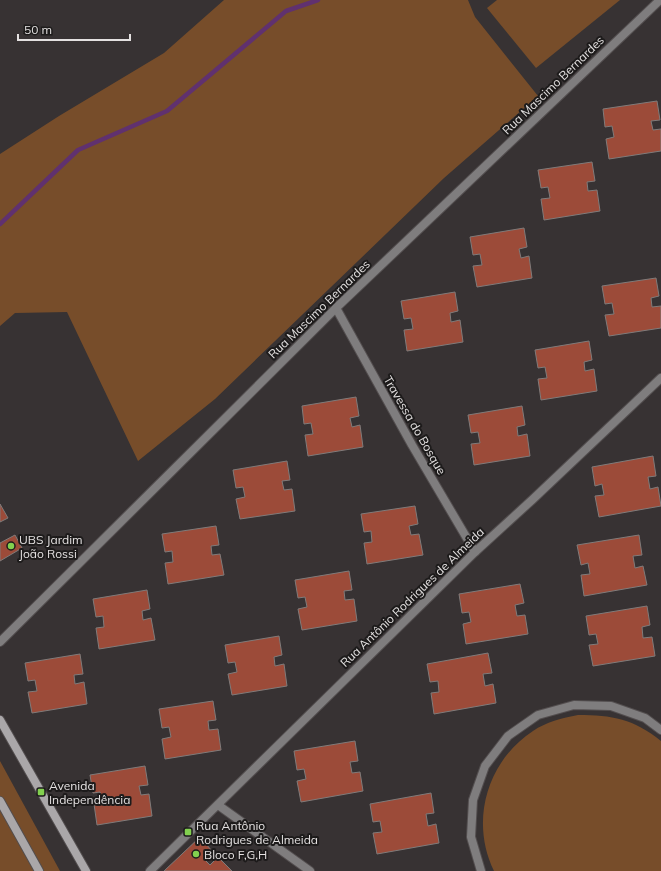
<svg xmlns="http://www.w3.org/2000/svg" width="661" height="871" viewBox="0 0 661 871" font-family="Mulish,sans-serif">
<style>
.green{fill:#774d2a}
.lines{fill:none;stroke-linecap:round;stroke-linejoin:round}
.stream{stroke:#60316f;stroke-width:4.5}
.building{fill:#9c4b39;stroke:#807b7a}
.street-casing{stroke:#534e4f;stroke-width:10}
.secondary-casing{stroke:#534e4f;stroke-width:10}
.street{stroke:#7f7d7e;stroke-width:8}
.secondary{stroke:#aaa7a9;stroke-width:8}
.poi-dot{fill:#82d04f;stroke:#1d1b1b;stroke-width:1.5}
.labels{text-anchor:middle;dominant-baseline:central;stroke-width:4;stroke-linejoin:round;paint-order:stroke}
.street-label{font-size:12px;fill:#e4e1e1;stroke:#1d1b1b}
.poi-label{font-size:12px;fill:#e4e1e1;stroke:#1d1b1b;text-anchor:start}
</style>
<rect width="100%" height="100%" fill="#373233"/>
<g class="green">
<polygon points="224,0 468,0 475,17 538,96 444,178 215,399 138,461 67,312 15,313 0,326 0,154 59,116 164,53"/>
<polygon points="497,0 620,0 536,68 487,8"/>
<path d="M578,715C612,715 634,719 661,741V871H494C470,822 486,762 533,731C546,722 562,718 578,715Z"/>
<polygon points="0,761 60,871 0,871"/>
</g>
<g class="lines">
<polyline class="stream" points="0,224 78,150 167,111 286,11 318,0"/>
</g>
<g class="building">
<polygon points="657,101 660,120 651,121 653,130 661,129 661,151 609,159 606,139 614,137 612,126 605,127 603,109"/>
<polygon points="592,162 595,181 587,182 588,191 597,190 600,211 544,220 541,199 550,198 548,187 541,188 538,170"/>
<polygon points="524,228 527,247 519,249 521,258 529,256 532,278 477,287 473,266 482,265 480,254 473,255 470,237"/>
<polygon points="656,278 659,296 651,298 652,307 661,306 661,328 609,336 605,315 614,314 612,303 605,304 602,286"/>
<polygon points="455,292 458,311 450,313 451,322 460,320 463,342 407,351 404,330 413,329 411,318 404,319 401,301"/>
<polygon points="589,341 592,360 584,362 585,371 594,369 597,391 541,400 538,379 547,378 545,367 538,368 535,350"/>
<polygon points="356,397 359,416 350,418 352,427 360,425 363,447 308,456 305,435 313,434 311,423 304,424 302,406"/>
<polygon points="522,406 525,425 517,427 518,436 527,434 530,456 474,465 471,444 480,443 478,432 471,433 468,415"/>
<polygon points="653,456 656,476 648,477 650,489 658,487 661,506 599,517 595,496 604,495 602,484 595,486 592,467"/>
<polygon points="287,461 290,480 282,481 284,490 292,489 295,511 240,519 236,499 245,497 243,487 236,488 233,470"/>
<polygon points="0,504 8,518 0,522"/>
<polygon points="415,506 418,524 409,526 411,535 419,534 423,555 367,564 364,543 372,542 371,531 364,532 361,514"/>
<polygon points="216,526 219,545 211,546 212,555 220,554 224,575 168,584 165,563 173,562 172,551 165,552 162,534"/>
<polygon points="15,535 22,548 0,561 0,543"/>
<polygon points="639,535 642,555 633,556 635,568 643,566 647,585 584,596 581,575 590,574 588,563 581,565 577,545"/>
<polygon points="349,571 352,590 344,591 345,600 354,599 357,621 302,630 298,609 307,607 305,597 298,598 295,580"/>
<polygon points="520,584 524,603 515,605 517,616 525,615 528,634 466,644 463,624 471,622 469,612 462,613 459,594"/>
<polygon points="147,590 150,609 142,611 143,620 151,618 155,640 99,649 96,628 104,627 103,616 96,617 93,599"/>
<polygon points="647,606 650,625 642,627 643,638 652,637 655,656 593,666 589,645 598,644 596,634 589,635 586,616"/>
<polygon points="279,636 282,655 274,657 275,666 284,664 287,686 232,695 228,674 237,672 235,662 228,663 225,645"/>
<polygon points="488,653 492,673 483,674 485,686 493,684 496,703 434,714 431,693 439,692 438,681 430,682 427,664"/>
<polygon points="80,654 83,674 74,675 75,684 84,682 87,704 32,713 28,692 37,691 35,680 28,681 25,663"/>
<polygon points="213,701 216,720 208,721 209,730 218,729 221,750 165,759 162,739 171,737 169,727 162,728 159,709"/>
<polygon points="355,741 358,761 350,762 352,773 360,772 363,791 301,802 297,781 306,779 304,769 297,770 294,751"/>
<polygon points="145,766 148,785 139,786 141,795 149,794 152,816 97,825 94,804 102,802 100,792 93,793 90,775"/>
<polygon points="431,793 434,813 426,814 428,826 436,824 439,843 377,854 373,833 382,832 380,821 373,822 370,804"/>
<polygon points="200,837 212,851 204,859 210,865 218,857 232,871 164,871"/>
</g>
<g class="lines">
<defs>
<g id="street">
<polyline points="336,308 412,445 475,552"/>
<polyline points="0,642 336,308 660,0"/>
<polyline points="218,805 310,871"/>
<polyline points="150,871 475,552 532,500 661,378"/>
<polyline points="481,871 471,837 473,800 485,766 508,736 538,715 574,705 611,706 645,718 661,730"/>
</g>
<g id="secondary">
<polyline points="0,720 86,871"/>
<polyline points="0,801 39,871"/>
</g>
</defs>
<use href="#street" class="street-casing"/>
<use href="#secondary" class="secondary-casing"/>
<use href="#street" class="street"/>
<use href="#secondary" class="secondary"/>
</g>
<g class="poi-dot">
<circle cx="11" cy="546" r="4"/>
<rect x="37" y="788" width="8" height="8" rx="2"/>
<rect x="184" y="828" width="8" height="8" rx="2"/>
<circle cx="196" cy="854" r="4"/>
</g>
<g class="labels">
<g class="street-label">
<text transform="translate(553 85) rotate(-44)">Rua Mascimo Bernardes</text>
<text transform="translate(319 309) rotate(-44)">Rua Mascimo Bernardes</text>
<text transform="translate(415 425) rotate(60)">Travessa do Bosque</text>
<text transform="translate(412 597) rotate(-44)">Rua Antônio Rodrigues de Almeida</text>
</g>
<g class="poi-label">
<text x="19" y="539">UBS Jardim<tspan x="19" dy="14">João Rossi</tspan></text>
<text x="49" y="785">Avenida<tspan x="49" dy="14">Independência</tspan></text>
<text x="196" y="825">Rua Antônio<tspan x="196" dy="14">Rodrigues de Almeida</tspan></text>
<text x="204" y="854">Bloco F,G,H</text>
</g>
</g>
<path d="M18 34v6h112v-6" fill="none" stroke="#e4e1e1" stroke-width="2"/>
<text x="24" y="34" font-size="12" fill="#e4e1e1" stroke="#1d1b1b" stroke-width="3" paint-order="stroke">50 m</text>
</svg>
